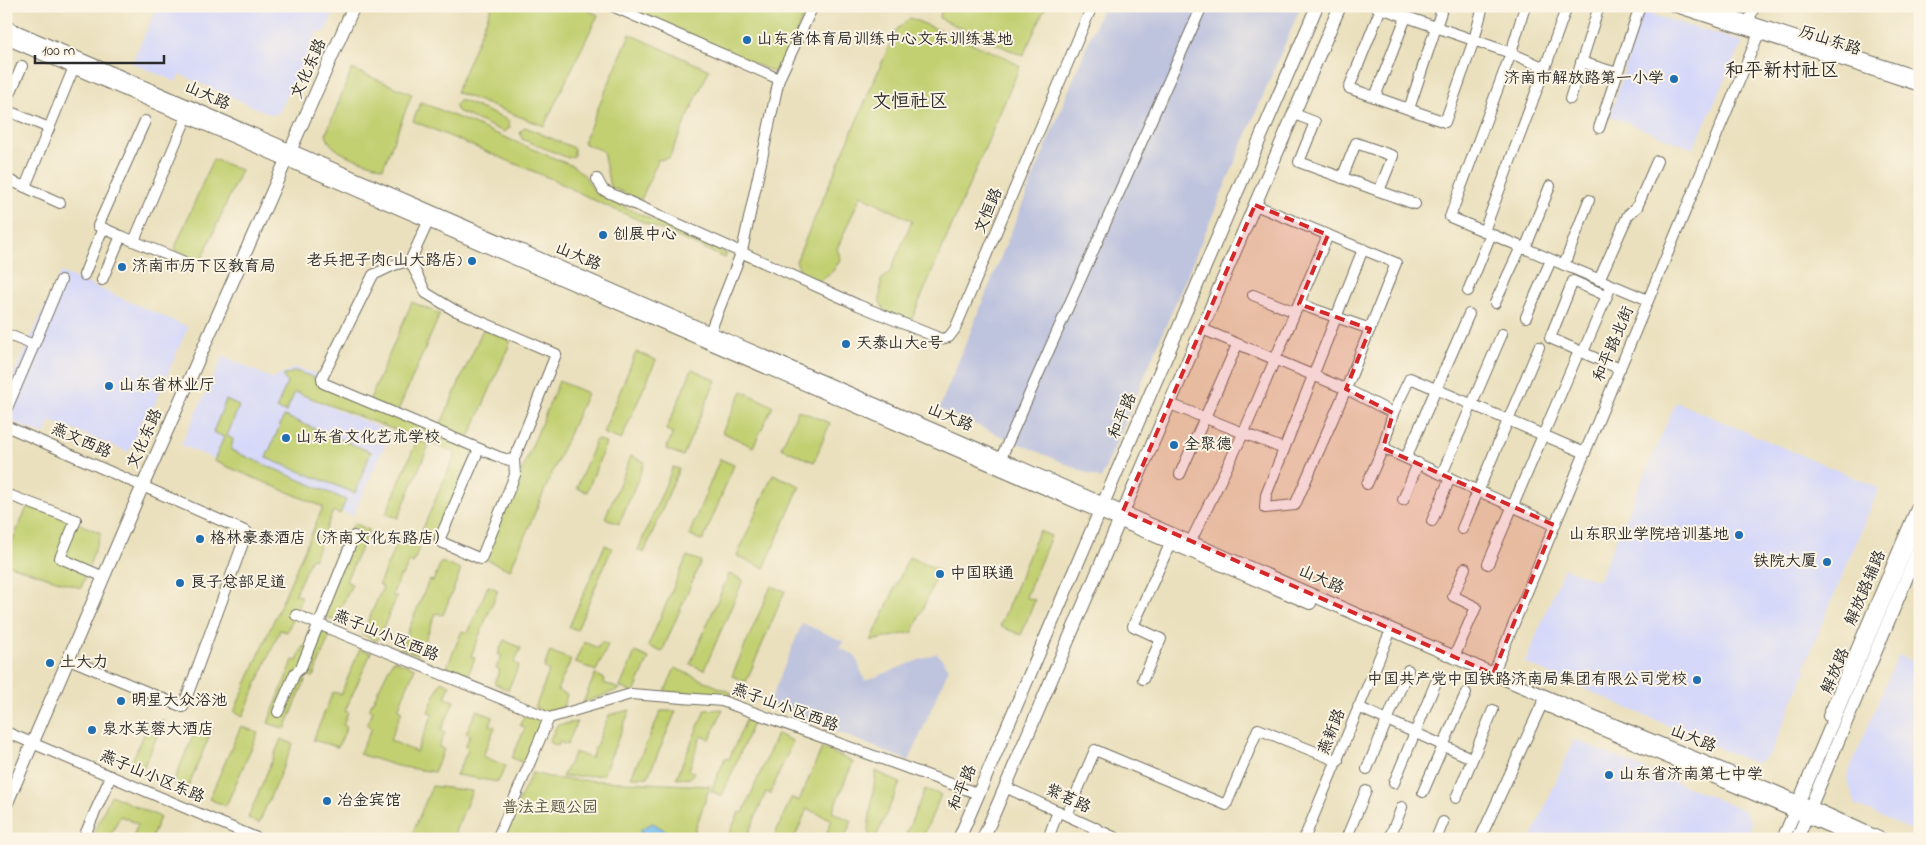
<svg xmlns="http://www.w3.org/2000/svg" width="1926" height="845" viewBox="0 0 1926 845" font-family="'Indie Flower','LXGW WenKai TC',sans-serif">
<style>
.built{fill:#d6d8f9}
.industrial{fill:#bec3de}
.green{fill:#c2d072;stroke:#767e4e}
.water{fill:#75bded;stroke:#50748c}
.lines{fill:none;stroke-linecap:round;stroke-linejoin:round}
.minor-casing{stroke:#6e6a5e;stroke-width:12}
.major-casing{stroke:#6e6a5e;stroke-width:14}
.minor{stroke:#fff;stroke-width:10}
.major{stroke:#fff;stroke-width:12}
.marked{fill:#d62828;fill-opacity:0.2;stroke:#d62828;stroke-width:4;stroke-dasharray:10 6;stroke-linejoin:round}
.poi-dot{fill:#1f6fb2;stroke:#fcf5e5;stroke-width:2}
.labels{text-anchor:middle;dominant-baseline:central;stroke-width:4;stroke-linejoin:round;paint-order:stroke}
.poi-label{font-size:16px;fill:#2b2b2b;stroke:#fcf5e5;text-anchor:start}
.street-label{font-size:16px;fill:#2b2b2b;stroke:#fcf5e5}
.park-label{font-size:16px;fill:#51543d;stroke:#fcf5e5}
.quarter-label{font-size:19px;fill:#2b2b2b;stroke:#fcf5e5}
</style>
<rect width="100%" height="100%" fill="#fcf5e5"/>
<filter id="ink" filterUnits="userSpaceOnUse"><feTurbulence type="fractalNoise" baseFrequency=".02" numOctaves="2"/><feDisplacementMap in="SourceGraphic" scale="10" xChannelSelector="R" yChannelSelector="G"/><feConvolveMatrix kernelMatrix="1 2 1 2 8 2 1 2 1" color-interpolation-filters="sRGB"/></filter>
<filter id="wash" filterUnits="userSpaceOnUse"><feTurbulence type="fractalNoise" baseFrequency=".0096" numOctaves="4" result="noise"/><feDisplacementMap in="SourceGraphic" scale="20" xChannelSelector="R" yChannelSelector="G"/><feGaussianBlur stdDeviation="1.12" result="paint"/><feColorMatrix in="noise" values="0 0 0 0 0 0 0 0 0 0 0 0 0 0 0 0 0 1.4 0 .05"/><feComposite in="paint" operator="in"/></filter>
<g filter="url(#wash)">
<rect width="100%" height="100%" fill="#eae0bd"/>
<g class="built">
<polygon points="157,6 337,6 325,33 318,31 279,113 272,115 179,74 176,82 132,63"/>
<polygon points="1643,12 1743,42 1693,149 1610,116"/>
<polygon points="61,272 188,327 148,420 142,419 129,452 51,421 45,435 6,419 6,391"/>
<polygon points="223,356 273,379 295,367 319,375 311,399 391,432 353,516 181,445"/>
<polygon points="1676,402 1879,488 1804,668 1807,669 1770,754 1759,762 1753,763 1525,663 1564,568 1598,581"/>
<polygon points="1898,655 1920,664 1920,834 1856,805 1848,783 1847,776"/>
<polygon points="1574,739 1745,811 1752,823 1747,839 1531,839"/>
</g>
<g class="industrial">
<polygon points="1103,6 1301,6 1101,479 939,409"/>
<polygon points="802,623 843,641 840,648 855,655 865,681 937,653 949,668 909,761 769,704"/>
</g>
<g class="green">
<polygon points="492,6 579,6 598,15 544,126 456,92"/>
<polygon points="626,6 808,6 778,74"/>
<polygon points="943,6 1046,6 1023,56 939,18"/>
<polygon points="910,18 1005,57 1020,66 911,321 885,312 880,302 881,280 890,272 912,221 861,195 837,249 841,259 833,271 817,283 803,277 796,261 896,30"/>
<polygon points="630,34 709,70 669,158 658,160 641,200 610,187 603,151 583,143"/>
<path d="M352,69L412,94L383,168C365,160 330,156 326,134Z"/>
<polygon points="458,101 463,101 508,120 510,128 504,132 457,111 455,107"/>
<polygon points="421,102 573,166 584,175 596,194 727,254 725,258 600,203 554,180 413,121"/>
<polygon points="525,127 574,148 574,156 568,158 522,139 520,132"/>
<polygon points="213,159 241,170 201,261 174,250"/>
<polygon points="412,302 440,314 397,413 369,401"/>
<polygon points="483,329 511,341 468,440 439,428"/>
<polygon points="636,352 656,360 621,440 603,433"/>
<polygon points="692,369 716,380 683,456 666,449 673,433 666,430"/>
<polygon points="295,371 313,377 322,387 474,449 434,543 419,537 456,453 295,392 286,412 276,409 287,383 283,376"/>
<polygon points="559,381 587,393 510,570 485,559"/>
<polygon points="742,391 773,406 753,447 722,432"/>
<polygon points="226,400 239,406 227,436 233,439 231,450 346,500 340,514 333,511 314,559 311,558 295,594 302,597 287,632 280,630 243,716 234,712 323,507 214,461 224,437 213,432"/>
<polygon points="798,410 830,423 814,462 781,448"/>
<polygon points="284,416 371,452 355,493 266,458"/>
<polygon points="596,439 606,443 587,492 577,488"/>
<polygon points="417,440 429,445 398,518 386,514"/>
<polygon points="631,456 645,462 619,524 605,518"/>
<polygon points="720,459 734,465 703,541 689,535"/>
<polygon points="673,467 679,469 644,553 638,550"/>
<polygon points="773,474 800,486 764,568 737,556"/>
<polygon points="29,503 101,533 81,588 6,564 6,555"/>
<polygon points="354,523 369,530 346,581 352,584 335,621 322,615 332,584 328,581"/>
<polygon points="1039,531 1051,536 1026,597 1035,600 1021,635 1000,626"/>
<polygon points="399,537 420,546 413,564 409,562 403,575 401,575 392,595 397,597 377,641 362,634 383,587 379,584"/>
<polygon points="605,545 612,548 577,630 569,627"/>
<polygon points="687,556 701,561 662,652 648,646"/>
<polygon points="909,557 939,570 913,632 871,641"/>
<polygon points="441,562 461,570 443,615 436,613 419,655 401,648 429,580 433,581"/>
<polygon points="729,574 743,580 704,670 690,664"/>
<polygon points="488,586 498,590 471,656 475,658 468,675 447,667 462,631 468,633"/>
<polygon points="771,586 785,591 746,682 732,676"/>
<polygon points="316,629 330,635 313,677 307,676 285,729 268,723 293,660 297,661 303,646 307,648"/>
<polygon points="504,640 521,648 514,663 519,665 508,690 494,683 500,670 496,668 502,656 498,654"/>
<polygon points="584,642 598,648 601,642 608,645 596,671 575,662"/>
<polygon points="360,649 371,653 345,711 348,712 343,725 347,727 338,747 313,740 333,692 341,694"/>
<polygon points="550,651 571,660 557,690 567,695 563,707 547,713 535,708 549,671 544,668"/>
<polygon points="635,652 649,658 634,693 620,687"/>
<polygon points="393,660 415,668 398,709 402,711 390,740 416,752 433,714 428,712 441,681 450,685 445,698 454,701 441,731 445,733 439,747 444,749 434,772 397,766 359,754 372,728 367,725 373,711 369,709"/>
<polygon points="675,668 738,696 664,693"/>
<polygon points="595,674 605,679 604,683 620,689 583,703"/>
<polygon points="723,709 710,739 701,736 689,770 694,772 690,778 676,779 705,710"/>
<polygon points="477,710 493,717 490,725 495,727 483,756 506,766 498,782 456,775 468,750 465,747 470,735 466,733"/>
<polygon points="630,710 603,775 562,777 575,752 591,758 609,715"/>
<polygon points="661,711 676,711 648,777 631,777"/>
<polygon points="526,712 545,721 526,764 512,758 525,728 520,725"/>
<polygon points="164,720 141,773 129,767 150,721"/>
<polygon points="746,720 753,723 722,796 711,791 725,758 729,759"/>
<polygon points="199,722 213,728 187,789 173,783"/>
<polygon points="577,722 567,745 559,742 558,746 549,742 557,725"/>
<polygon points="241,726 258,733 226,806 209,799"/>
<polygon points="777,734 793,741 770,794 766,792 746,839 727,839 739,812 743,813"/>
<polygon points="281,739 293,744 259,823 248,818"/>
<polygon points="822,748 853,762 832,812 852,821 844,839 824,839 832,820 807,809 794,839 773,839 791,798 799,801"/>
<polygon points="876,771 900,783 876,837 880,839 870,839 868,830"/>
<polygon points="532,773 558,779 710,786 692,839 504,839 508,824"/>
<polygon points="432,786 472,791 452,839 410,839"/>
<polygon points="925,789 941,795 922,839 904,839"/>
<polygon points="111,795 160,817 151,839 132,839 138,824 120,816 109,839 91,839"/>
</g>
<polygon class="water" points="653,823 669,833 670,839 664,839 666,836 655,836 649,839 641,837 641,829"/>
</g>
<g filter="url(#ink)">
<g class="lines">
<defs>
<g id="minor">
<polyline points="612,6 779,79"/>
<polyline points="1375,6 1511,53 1450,217 1648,300"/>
<polyline points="1525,6 1511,53 1545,68 1567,6"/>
<polyline points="1673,6 1920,86"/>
<polyline points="1702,6 1920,77"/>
<polyline points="1381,8 1349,88 1445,122 1474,40 1483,6"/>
<polyline points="1749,22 1754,6"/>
<polyline points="1581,62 1617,73"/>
<polyline points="1375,97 1406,17"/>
<polyline points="1570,99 1599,6"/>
<polyline points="6,103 22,66"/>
<polyline points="1409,109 1443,6"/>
<polyline points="6,110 49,128"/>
<polyline points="1294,114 1315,122 1299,162 1415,204"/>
<polyline points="1599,128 1640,6"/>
<polyline points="1342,178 1356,143 1393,156 1379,191"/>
<polyline points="6,179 25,187 74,67"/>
<polyline points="597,179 603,190 858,305 934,336 941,339 949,337 955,329 1092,6"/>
<polyline points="25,187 60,203"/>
<polyline points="1255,205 1396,263 1346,389 1295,505 1265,508 1266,495 1363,249"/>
<polyline points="429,220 410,261 426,293 454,310 556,354 514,459 515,475 481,559 441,542 440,538 479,449"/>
<polyline points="1484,231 1545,68"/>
<polyline points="121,236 98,226 145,121"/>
<polyline points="134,241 187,116"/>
<polyline points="1525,249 1550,186"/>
<polyline points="410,261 394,265 373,275 322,378 323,383 499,457 509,460 514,459"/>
<polyline points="1564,265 1589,200"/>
<polyline points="84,275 103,228"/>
<polyline points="102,280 121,236 182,261"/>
<polyline points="1599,280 1628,215 1637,207 1657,161"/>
<polyline points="1468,291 1491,234"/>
<polyline points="1253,295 1295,312 1299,304 1370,329"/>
<polyline points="1607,296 1573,281 1550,338 1620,369"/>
<polyline points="1495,303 1521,247"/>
<polyline points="1526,317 1551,260"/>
<polyline points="1202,329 1346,389 1393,413 1410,378 1585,453"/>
<polyline points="710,332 742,251 779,79 813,6"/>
<polyline points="6,334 34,345 7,408"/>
<polyline points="34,345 61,280"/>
<polyline points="1583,352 1609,291"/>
<polyline points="1170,404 1284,449"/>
<polyline points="1393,413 1383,448 1554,525"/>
<polyline points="6,426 247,532 183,707 69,659"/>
<polyline points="1001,458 1202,6"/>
<polyline points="1406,458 1469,314"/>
<polyline points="1180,474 1237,345"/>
<polyline points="1442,474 1502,334"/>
<polyline points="1367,484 1383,448"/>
<polyline points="6,494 76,520 60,558 104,577"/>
<polyline points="1403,500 1418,463"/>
<polyline points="1432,521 1450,478"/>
<polyline points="1462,529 1539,347"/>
<polyline points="1191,541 1244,432 1328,235"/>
<polyline points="1488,564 1579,351"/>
<polyline points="296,615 549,718 631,694 722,701 979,794"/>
<polyline points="1454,657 1476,607 1453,596 1465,568"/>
<polyline points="1493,674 1762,26"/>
<polyline points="1143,679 1161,639 1133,626 1171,542"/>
<polyline points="1358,707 1471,758"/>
<polyline points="278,712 295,673 301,668 354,536"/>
<polyline points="1828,716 1920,499"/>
<polyline points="6,732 259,839"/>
<polyline points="1367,769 1408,670"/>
<polyline points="1394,783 1436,682"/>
<polyline points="1005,787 1118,839"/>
<polyline points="1423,792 1466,693"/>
<polyline points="1456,798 1493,710"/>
<polyline points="1067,815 1095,750 1226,805 1258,729 1338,761"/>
<polyline points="83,839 111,776"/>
<polyline points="497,839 549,718"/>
<polyline points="1048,839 1058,811"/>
<polyline points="1092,839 1096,828"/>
<polyline points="1304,839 1388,637"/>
<polyline points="1346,839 1366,791"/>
<polyline points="1389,839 1402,807"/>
<polyline points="1436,839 1443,822"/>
<polyline points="1480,839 1542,704"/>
</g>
<g id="major">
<path d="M6,27C499,242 992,454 1484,670C1616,728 1751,778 1881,839"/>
<polyline points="6,38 1310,603"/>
<polyline points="1548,706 1859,839"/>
<polyline points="6,805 143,485 354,6"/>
<polyline points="959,839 1317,6"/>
<polyline points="983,839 1340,6"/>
<polyline points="1783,839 1920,516"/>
<polyline points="1797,839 1920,546"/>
</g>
</defs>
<use href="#minor" class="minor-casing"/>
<use href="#major" class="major-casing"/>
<use href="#minor" class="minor"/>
<use href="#major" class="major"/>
</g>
</g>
<path class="marked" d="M1255,205L1328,235L1299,304L1370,329L1346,389L1393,413L1383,448L1554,525L1493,674L1123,511Z"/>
<g class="poi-dot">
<circle cx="747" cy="40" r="5"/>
<circle cx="1674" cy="79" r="5"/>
<circle cx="603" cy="235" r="5"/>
<circle cx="472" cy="261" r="5"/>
<circle cx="122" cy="267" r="5"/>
<circle cx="846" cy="344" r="5"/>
<circle cx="109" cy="386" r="5"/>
<circle cx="286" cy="438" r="5"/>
<circle cx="1174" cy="445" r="5"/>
<circle cx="1739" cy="535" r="5"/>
<circle cx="200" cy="539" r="5"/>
<circle cx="1827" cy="562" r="5"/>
<circle cx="940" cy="574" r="5"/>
<circle cx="180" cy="583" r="5"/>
<circle cx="50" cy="663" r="5"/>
<circle cx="1697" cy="680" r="5"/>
<circle cx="121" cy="701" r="5"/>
<circle cx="92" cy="730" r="5"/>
<circle cx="1609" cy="775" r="5"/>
<circle cx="327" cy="801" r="5"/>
</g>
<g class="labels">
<g class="poi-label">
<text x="757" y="40">山东省体育局训练中心文东训练基地</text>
<text x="1664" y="79" text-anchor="end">济南市解放路第一小学</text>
<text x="613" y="235">创展中心</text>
<text x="462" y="261" text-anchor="end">老兵把子肉(山大路店)</text>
<text x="132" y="267">济南市历下区教育局</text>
<text x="856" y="344">天泰山大e号</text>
<text x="119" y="386">山东省林业厅</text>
<text x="296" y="438">山东省文化艺术学校</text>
<text x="1184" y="445">全聚德</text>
<text x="1729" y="535" text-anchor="end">山东职业学院培训基地</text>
<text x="210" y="539">格林豪泰酒店（济南文化东路店）</text>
<text x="1817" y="562" text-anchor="end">铁院大厦</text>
<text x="950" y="574">中国联通</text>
<text x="190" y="583">良子总部足道</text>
<text x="60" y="663">土大力</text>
<text x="1687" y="680" text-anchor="end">中国共产党中国铁路济南局集团有限公司党校</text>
<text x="131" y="701">明星大众浴池</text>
<text x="102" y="730">泉水芙蓉大酒店</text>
<text x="1619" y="775">山东省济南第七中学</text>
<text x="337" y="801">冶金宾馆</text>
</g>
<g class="street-label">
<text transform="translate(1830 41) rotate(18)">历山东路</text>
<text transform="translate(309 69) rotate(-66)">文化东路</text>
<text transform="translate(207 96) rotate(24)">山大路</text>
<text transform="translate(989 211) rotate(-67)">文恒路</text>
<text transform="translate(578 257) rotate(23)">山大路</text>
<text transform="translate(1614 344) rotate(-67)">和平路北街</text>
<text transform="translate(1123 416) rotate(-67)">和平路</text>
<text transform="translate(950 418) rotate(23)">山大路</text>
<text transform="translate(145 439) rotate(-66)">文化东路</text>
<text transform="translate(81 441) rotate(24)">燕文西路</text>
<text transform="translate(1321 580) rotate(24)">山大路</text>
<text transform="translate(1866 588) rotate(-67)">解放路辅路</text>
<text transform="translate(386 636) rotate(22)">燕子山小区西路</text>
<text transform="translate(1836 671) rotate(-67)">解放路</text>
<text transform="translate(785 708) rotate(20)">燕子山小区西路</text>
<text transform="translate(1332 732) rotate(-68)">燕新路</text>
<text transform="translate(1693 739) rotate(22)">山大路</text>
<text transform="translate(152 777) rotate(23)">燕子山小区东路</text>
<text transform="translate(963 788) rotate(-67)">和平路</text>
<text transform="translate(1068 799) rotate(25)">紫茗路</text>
</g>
<g class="park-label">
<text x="550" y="808">普法主题公园</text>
</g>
<g class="quarter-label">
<text x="1782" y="71">和平新村社区</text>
<text x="910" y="102">文恒社区</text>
</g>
</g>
<rect width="1926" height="845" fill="none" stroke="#fcf5e5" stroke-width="25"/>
<path d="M35 55v8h129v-8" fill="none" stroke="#2b2b2b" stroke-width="2.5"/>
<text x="42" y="55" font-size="15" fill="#2b2b2b" stroke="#fcf5e5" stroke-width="4" paint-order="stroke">100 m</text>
</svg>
